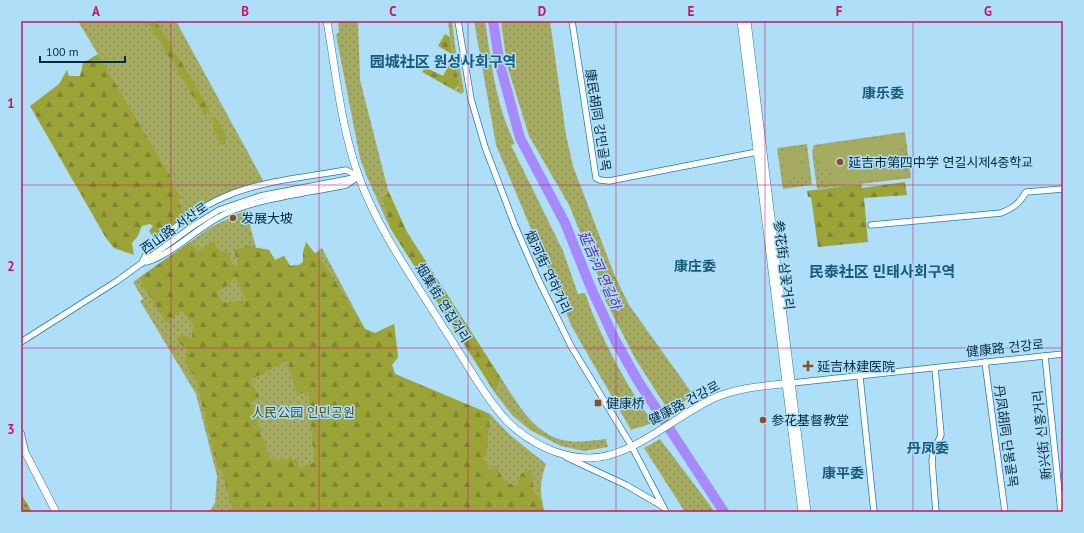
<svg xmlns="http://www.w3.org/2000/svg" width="1084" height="533" viewBox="0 0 1084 533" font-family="'PT Sans','Noto Sans SC','Noto Sans KR',sans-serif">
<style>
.grass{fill:url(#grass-dots)}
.forest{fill:url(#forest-firs);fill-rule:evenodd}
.pitch{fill:#a5ac62;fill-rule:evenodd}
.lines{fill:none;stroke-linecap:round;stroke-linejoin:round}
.river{stroke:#a689fb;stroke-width:10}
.minor-casing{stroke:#247da6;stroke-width:7}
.major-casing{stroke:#247da6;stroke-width:8}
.minor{stroke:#fff;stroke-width:5.5}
.major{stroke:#fff;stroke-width:7}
.grid{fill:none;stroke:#c2185b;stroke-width:1;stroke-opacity:0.55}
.poi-dot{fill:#8f4d1b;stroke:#afdef9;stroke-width:1.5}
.labels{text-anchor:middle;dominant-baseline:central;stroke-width:3;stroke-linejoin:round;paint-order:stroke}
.street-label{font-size:13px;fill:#04293a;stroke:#afdef9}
.poi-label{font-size:13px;fill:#04293a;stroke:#afdef9;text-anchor:start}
.park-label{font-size:13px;fill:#4b4f17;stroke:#afdef9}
.neighbourhood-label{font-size:14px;font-weight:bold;fill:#165a79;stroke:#afdef9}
.water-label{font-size:14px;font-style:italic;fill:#5a2aad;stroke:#afdef9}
.quarter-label{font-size:15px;font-weight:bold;fill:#165a79;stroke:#afdef9}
.neatline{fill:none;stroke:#c2185b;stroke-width:1.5}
.grid-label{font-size:13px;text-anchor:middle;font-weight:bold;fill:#c2185b}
</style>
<defs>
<pattern id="grass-dots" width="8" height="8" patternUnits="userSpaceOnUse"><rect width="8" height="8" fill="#a5ac62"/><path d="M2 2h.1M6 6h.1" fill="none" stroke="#848c52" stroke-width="1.8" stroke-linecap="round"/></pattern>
<pattern id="forest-firs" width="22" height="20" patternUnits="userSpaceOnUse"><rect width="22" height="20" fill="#9ca438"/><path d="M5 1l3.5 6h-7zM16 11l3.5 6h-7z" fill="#7d8630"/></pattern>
</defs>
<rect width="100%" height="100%" fill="#afdef9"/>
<g class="grass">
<polygon points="78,21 176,21 264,182 236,190 186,217 177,201 180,197 171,182 170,175"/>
<polygon points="338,21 358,21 360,80 388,190 382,198 390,228 367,177 360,158 336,35 339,32"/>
<polygon points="448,21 452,21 456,53 452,54"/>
<path d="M474,21H485C491,62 496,106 515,144L511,145L563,251L578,294L585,293C601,339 625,383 653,423L631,430L572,327L496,145Z"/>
<polygon points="501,21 550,21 566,135 573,166 614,274 629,305 694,396 668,410 636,360 600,290 603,288 569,205 529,136 507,65"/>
<polygon points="458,56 464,92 461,94 454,90 458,88 453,57"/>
<polygon points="905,132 911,178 817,189 812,151 814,145"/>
<polygon points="807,144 812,185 783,189 777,148"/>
<path d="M246,210L256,248L269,250L275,260L284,256L290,266L299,265L322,248L365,329L375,333L394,324L398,357L392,365L395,374L490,414L509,434L546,464C540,481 539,494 545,512H209L215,503L217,476L196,394L140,301L143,299L133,282L211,227Z"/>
<path d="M501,378C517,403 536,438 569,441C581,443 594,440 606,439L608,447L584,451L561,446L530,430L512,415L495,393L498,388Z"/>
<polygon points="660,439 712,508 714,512 685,512 644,448"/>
</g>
<g class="forest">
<polygon points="156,21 209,108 209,112 205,116 149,24"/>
<polygon points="445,34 450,37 452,54 438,46"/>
<polygon points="98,54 170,175 171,182 181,197 178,201 186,217 154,238 149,231 153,226 150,224 142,226 138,236 132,243 134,255 114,248 106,238 30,106 59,84 67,70 69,76 80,76 83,63"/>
<polygon points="453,57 459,85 454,90 422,72 425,67 443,76"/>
<polygon points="215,117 226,135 225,143 222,145 219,144 218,137 213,129 215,123 210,118"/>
<polygon points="905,182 907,195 864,198 868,242 818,247 811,197 808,197 807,191 861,184 862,188"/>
<polygon points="388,190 407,232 501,378 498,388 495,393 390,228 382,198"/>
<path d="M214,241L218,251L228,253L235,270L238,264L234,250L248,246L269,250L275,260L284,256L290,266L299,265L303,262V252L306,242L329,271L365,329L375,333L394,324L398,357L392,365L395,374L490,414L487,451L484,459L489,470L496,465L504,481L516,486L521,474L532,469L533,490L541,500L542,512H233L222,471L218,469L195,376C186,369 185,360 187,349L177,342L181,334L192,339L193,325L182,310L166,323L139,278L190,242L198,252ZM235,276L246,300L222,303L217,291L229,285ZM287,361L297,394L308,392L314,462L300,468L297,459L271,460L251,403L260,398L250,380Z"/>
<polygon points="21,494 32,512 21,512"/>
</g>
<g class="pitch">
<path d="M901,136L903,144L900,145L905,176L833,186V183C821,178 818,167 822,156L814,157L813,148ZM829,157L832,178L828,175L825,166Z"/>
<polygon points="804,148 806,160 783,163 781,151"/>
<polygon points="807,163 808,175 785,179 783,166"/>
</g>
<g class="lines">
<polyline class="river" points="493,21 500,65 520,138 565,223 591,288 615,340 638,381 724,512"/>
<defs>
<g id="minor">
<polyline points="458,21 471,99 485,147 515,226 539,281 571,346 631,445 666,512"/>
<polyline points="572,21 596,178 600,180 609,181 757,152"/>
<path d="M871,225L1001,213C1013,208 1019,204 1026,192L1063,189"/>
<path d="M147,262C176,252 197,227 225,214C259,198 308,193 346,185L355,179"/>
<path d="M142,263L149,248L153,244C176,227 198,208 224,197C260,181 307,177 346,170L359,177"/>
<polyline points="21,342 117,281 193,226 219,210 260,196 359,177"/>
<polyline points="1045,356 1061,512"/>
<polyline points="985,362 1005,512"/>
<polyline points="935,368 941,435 933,453 932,461 936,512"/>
<polyline points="860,377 874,512"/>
<polyline points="792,383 1063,354"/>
<polyline points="21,433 26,454"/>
<polyline points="566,457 626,485 662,506"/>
</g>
<g id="major">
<path d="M327,21C336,73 341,128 359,177C379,232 415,281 445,330C463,357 485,398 507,421C528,442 559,458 589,458C632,458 675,416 714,398C740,387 765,386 792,383"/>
<polyline points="741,21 802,512"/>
<polyline points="747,21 807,512"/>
<polyline points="21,450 26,454 56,512"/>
</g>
</defs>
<use href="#minor" class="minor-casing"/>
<use href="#major" class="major-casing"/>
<use href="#minor" class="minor"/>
<use href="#major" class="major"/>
</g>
<path class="grid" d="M171,21V512M319,21V512M468,21V512M616,21V512M765,21V512M913,21V512M21,185H1063M21,348H1063"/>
<g class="poi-dot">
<circle cx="840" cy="162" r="4"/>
<circle cx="233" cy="218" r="4"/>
<path d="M806 360h4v4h4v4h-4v4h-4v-4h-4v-4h4z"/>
<rect x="594" y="399" width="8" height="8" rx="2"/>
<circle cx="763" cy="420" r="4"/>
</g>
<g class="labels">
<g class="street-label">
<text transform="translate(598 120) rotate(81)">康民胡同 강민골목</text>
<text transform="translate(174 228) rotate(-35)">西山路 서산로</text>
<text transform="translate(784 265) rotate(83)">参花街 삼꽃거리</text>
<text transform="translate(548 272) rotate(65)">烟河街 연하거리</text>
<text transform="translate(443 303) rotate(58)">烟集街 연집거리</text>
<text transform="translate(1005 348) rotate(-6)">健康路 건강로</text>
<text transform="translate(684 403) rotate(-28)">健康路 건강로</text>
<text transform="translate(1042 435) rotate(-96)">新兴街 신흥거리</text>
<text transform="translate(1006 436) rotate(82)">丹凤胡同 단봉골목</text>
</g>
<g class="poi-label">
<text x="848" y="162">延吉市第四中学 연길시제4중학교</text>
<text x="241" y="218">发展大坡</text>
<text x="817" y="366">延吉林建医院</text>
<text x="606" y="403">健康桥</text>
<text x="771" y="420">参花基督教堂</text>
</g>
<g class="park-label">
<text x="303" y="412">人民公园 인민공원</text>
</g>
<g class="neighbourhood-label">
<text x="883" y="93">康乐委</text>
<text x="695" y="266">康庄委</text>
<text x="928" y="448">丹凤委</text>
<text x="843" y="473">康平委</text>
</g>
<g class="water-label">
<text transform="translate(600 270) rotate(66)">延吉河 연길하</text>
</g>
<g class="quarter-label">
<text x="443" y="61">园城社区 원성사회구역</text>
<text x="882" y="271">民泰社区 민태사회구역</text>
</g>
</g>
<rect width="1084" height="533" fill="none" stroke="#afdef9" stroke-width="44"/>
<path d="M40 56v6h85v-6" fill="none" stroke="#04293a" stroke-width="2"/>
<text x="46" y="56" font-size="12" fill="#04293a" stroke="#afdef9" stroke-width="3" paint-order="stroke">100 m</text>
<rect x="22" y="22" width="1040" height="489" class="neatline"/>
<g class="grid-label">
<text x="96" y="16">A</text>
<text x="245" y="16">B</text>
<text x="393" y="16">C</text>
<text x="542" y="16">D</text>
<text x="691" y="16">E</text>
<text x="839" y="16">F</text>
<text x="988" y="16">G</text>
<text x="11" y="108">1</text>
<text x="11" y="271">2</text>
<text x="11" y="434">3</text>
</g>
</svg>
